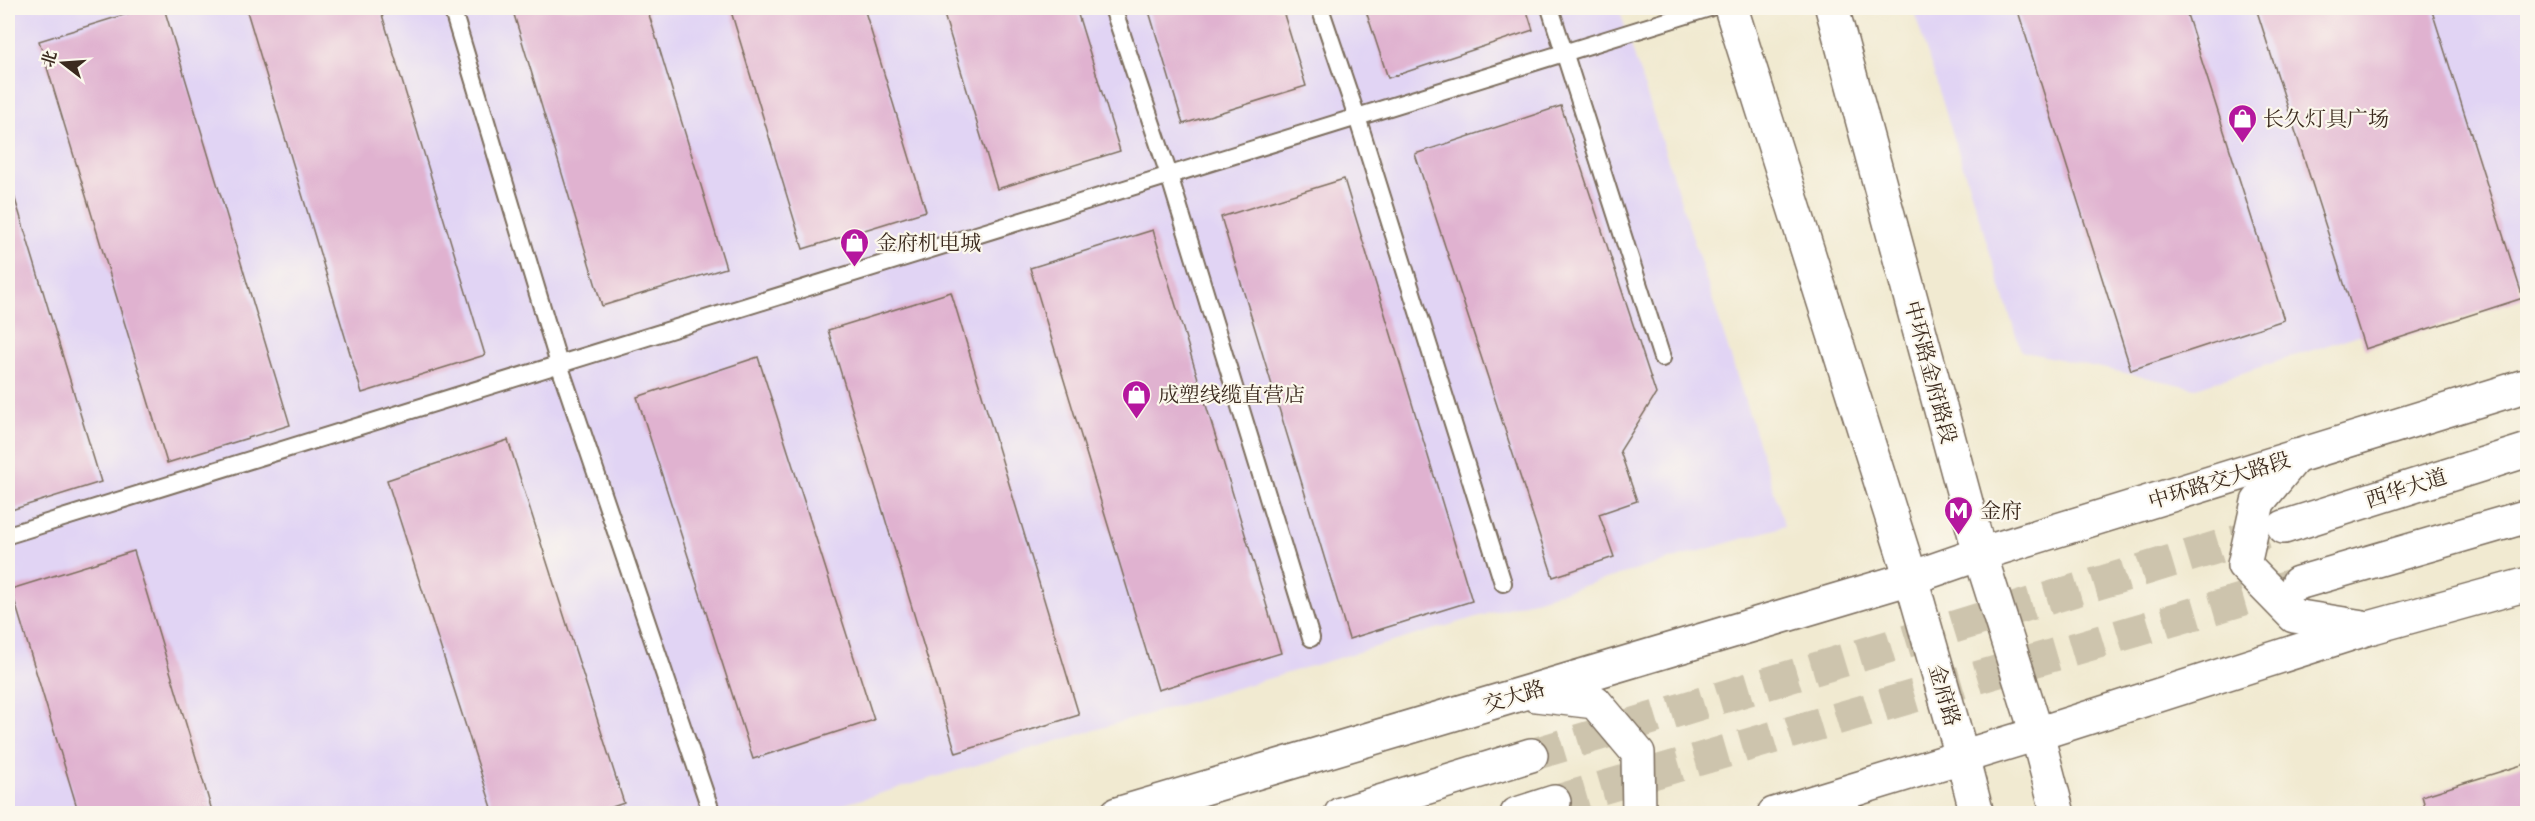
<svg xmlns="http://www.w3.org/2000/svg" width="2535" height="821" viewBox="0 0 2535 821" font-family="'Gentium Book Plus','Noto Serif SC',serif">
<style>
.built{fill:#e1d4f4}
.building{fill:#e0b2d0}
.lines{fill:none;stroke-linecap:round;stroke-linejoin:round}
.trunk-tunnel{stroke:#cdc4ad;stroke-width:33;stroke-dasharray:33 16;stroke-linecap:butt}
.service-casing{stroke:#7b6d5d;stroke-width:20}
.tertiary-casing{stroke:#7b6d5d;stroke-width:36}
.primary-casing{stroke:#7b6d5d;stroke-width:36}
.trunk-casing{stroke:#7b6d5d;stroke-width:36}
.service{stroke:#fff;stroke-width:16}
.tertiary{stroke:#fff;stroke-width:33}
.primary{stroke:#fff;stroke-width:33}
.trunk{stroke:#fff;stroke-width:33}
.labels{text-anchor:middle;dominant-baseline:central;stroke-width:4.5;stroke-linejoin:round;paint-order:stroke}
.poi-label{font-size:21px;fill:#3b2a1e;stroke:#fbf7ec;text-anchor:start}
.street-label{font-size:21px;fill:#3b2a1e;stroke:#fbf7ec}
</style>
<rect width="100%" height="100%" fill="#fbf7ec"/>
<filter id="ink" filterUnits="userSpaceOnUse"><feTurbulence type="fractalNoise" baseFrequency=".0167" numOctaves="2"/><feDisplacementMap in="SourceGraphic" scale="12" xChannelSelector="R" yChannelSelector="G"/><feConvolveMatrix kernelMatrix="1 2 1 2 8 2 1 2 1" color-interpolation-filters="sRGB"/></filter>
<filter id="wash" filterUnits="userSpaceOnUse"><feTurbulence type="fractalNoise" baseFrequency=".008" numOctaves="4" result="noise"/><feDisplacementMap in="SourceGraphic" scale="24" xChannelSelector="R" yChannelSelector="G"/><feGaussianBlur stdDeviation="1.35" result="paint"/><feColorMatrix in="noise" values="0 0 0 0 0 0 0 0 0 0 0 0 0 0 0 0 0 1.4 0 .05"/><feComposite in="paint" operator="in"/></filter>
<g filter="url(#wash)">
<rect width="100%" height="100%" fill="#f1ead1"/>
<g class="built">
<polygon points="8,8 1619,8 1785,526 814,813 8,813"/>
<polygon points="1913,8 2527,8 2527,280 2196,388 2021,351"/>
</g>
<g id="blocks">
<g class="building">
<polygon points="146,8 164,8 290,425 167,463 39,41"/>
<polygon points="246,8 380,8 485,355 362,393"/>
<polygon points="512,8 647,8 726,268 602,306"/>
<polygon points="730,8 864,8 926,211 803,249"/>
<polygon points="942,8 1076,8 1120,151 997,189"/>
<polygon points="1148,8 1282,8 1306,86 1183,124"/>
<polygon points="1365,8 1526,8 1533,30 1388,78"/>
<polygon points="2017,8 2185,8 2284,320 2131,370"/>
<polygon points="2256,8 2431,8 2523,298 2365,349"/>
<polygon points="1561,106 1656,394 1620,451 1637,501 1599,514 1614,557 1553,577 1415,154"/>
<polygon points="8,176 101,482 8,511"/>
<polygon points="1344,179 1472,601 1349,639 1221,217"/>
<polygon points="1153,230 1281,653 1158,690 1030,268"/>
<polygon points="951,292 1079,715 956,753 828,330"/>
<polygon points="758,357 874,720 753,759 637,397"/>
<polygon points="508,440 624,803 592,814 494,814 387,480"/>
<polygon points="134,551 213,814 79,814 11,589"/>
<polygon points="2528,763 2528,814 2427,814 2422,796"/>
</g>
</g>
</g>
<g filter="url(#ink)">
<use href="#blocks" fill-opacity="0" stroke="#7b6d5d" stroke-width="1.5"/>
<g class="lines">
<g class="trunk-tunnel">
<polyline points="1531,755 2274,530"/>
<polyline points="1554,802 2295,584"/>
</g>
<defs>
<g id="service">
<polyline points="452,8 559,364 712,814"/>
<polyline points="1113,8 1169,175 1311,638"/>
<polyline points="1320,8 1357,117 1503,583"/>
<polyline points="1550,8 1662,358"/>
<polyline points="8,535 1709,8"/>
</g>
<g id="tertiary">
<polyline points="2037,734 2058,814"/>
<polyline points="1962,756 1977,814"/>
</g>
<g id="primary">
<polyline points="1731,8 1911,578 1962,756"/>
<polyline points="1832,8 1980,554 2037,734"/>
<polyline points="2296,456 2258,502 2244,565 2294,616 2363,627"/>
<polyline points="1536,695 1595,702 1638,753 1639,814"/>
<polyline points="1117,814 1911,578 1980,554 2528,385"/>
<polyline points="1774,814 2037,734 2369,628 2528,584"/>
</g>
<g id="trunk">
<polyline points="2284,527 2528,450"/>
<polyline points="2298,583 2528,516"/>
<polyline points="1341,814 1531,755"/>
<polyline points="1517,814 1554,802"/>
</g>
</defs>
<use href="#service" class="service-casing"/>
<use href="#tertiary" class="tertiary-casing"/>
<use href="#primary" class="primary-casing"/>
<use href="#trunk" class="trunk-casing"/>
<use href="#service" class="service"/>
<use href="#tertiary" class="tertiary"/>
<use href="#primary" class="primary"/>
<use href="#trunk" class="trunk"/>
</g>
</g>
<defs>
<symbol id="shop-pin" viewBox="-11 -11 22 30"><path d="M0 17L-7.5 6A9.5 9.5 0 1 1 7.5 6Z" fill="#b5179e" stroke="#fbf7ec"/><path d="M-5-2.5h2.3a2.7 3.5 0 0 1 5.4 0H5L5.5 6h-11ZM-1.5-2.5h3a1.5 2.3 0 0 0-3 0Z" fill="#fff"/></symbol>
<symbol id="metro-pin" viewBox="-11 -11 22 30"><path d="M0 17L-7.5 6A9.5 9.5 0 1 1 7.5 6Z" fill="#b5179e" stroke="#fbf7ec"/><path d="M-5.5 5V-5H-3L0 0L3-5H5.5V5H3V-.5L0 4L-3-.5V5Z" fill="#fff"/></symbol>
</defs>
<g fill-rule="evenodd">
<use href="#shop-pin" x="2226" y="102" width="33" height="45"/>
<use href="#shop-pin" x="838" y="226" width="33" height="45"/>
<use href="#shop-pin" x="1120" y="378" width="33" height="45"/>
<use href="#metro-pin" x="1942" y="494" width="33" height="45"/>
</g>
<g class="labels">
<g class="poi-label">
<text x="2263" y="118">长久灯具广场</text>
<text x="876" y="242">金府机电城</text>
<text x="1158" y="394">成塑线缆直营店</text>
<text x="1980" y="510">金府</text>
</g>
<g class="street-label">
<text transform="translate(1931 372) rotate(75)">中环路金府路段</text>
<text transform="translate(2219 480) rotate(-17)">中环路交大路段</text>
<text transform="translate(2406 488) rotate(-18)">西华大道</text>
<text transform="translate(1945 695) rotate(74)">金府路</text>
<text transform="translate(1514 696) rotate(-17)">交大路</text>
</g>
</g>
<rect width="2535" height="821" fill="none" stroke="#fbf7ec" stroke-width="30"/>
<g transform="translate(63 63) rotate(287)" stroke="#fbf7ec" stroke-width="4.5" paint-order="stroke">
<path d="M0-4.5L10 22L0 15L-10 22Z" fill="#3b2a1e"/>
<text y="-9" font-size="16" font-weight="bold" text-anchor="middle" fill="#3b2a1e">北</text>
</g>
</svg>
